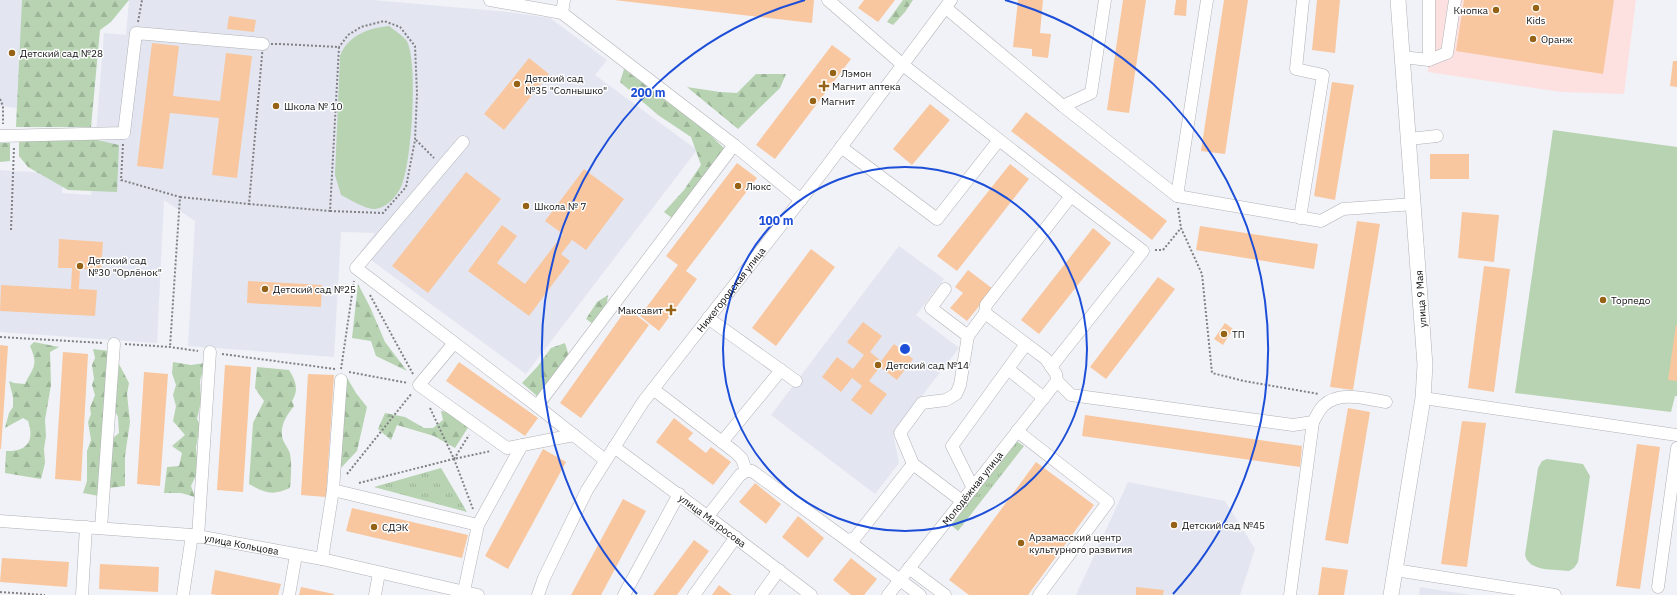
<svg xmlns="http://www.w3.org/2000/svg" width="1677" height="595" viewBox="0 0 1677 595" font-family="'IBM Plex Sans',sans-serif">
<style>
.commercial{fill:#fce1e0}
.built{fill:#e3e6f1}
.grass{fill:url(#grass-tufts)}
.forest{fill:url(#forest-firs)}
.pitch{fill:#b7d3b1}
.building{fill:#f8c79f}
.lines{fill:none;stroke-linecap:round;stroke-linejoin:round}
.minor-casing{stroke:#b0b1b6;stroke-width:13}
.major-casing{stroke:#b0b1b6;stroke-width:16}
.path{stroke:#818185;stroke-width:2;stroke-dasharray:2 2;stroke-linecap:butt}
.minor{stroke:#fff;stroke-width:12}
.major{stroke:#fff;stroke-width:15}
.ring{fill:none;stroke:#1d4ed8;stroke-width:2}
.poi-dot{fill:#956216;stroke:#fff;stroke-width:1.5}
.labels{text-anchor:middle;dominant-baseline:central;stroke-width:3;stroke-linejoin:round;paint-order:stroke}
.poi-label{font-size:10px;fill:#101012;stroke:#fff;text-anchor:start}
.street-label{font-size:10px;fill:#101012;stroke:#fff}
.centre{fill:#1d4ed8;stroke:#fff;stroke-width:2}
.ring-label{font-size:12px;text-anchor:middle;font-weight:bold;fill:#1d4ed8;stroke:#fff;stroke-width:3;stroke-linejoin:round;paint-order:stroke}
</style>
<defs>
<pattern id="grass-tufts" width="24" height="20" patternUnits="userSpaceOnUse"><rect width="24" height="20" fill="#b7d3b1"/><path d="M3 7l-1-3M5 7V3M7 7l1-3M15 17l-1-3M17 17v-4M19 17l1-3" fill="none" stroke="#9cb497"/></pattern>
<pattern id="forest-firs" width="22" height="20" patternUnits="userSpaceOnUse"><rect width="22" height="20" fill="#b7d3b1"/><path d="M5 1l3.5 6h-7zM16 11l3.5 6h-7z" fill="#9cb497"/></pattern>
</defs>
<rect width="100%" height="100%" fill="#f1f2f7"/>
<polygon class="commercial" points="1429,0 1636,0 1624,94 1561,92 1428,72"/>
<g class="built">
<polygon points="0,0 30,0 17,108 0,106"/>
<polygon points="129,0 373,0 508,12 550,18 607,60 595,75 697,150 526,374 360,252 375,233 341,232 334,357 188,346 195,221 164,200 157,343 0,332 0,170 63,174 62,193 91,195 104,33 126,35"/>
<polygon points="899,246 944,279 916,315 959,348 893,433 899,463 875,494 771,415"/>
<polygon points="1128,482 1225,501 1255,549 1240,595 1076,595"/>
<polygon points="1420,587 1471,595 1419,595"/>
</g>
<g class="grass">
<polygon points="1016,441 1024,446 958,531 951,525"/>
<polygon points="441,468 467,512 374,487"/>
</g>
<g class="forest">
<polygon points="22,0 129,0 111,22 100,30 91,127 16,127"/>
<polygon points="903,0 913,0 905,12 893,25 887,22"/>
<polygon points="624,69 706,131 726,150 672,218 664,212 684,190 701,165 691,137 658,115 620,82"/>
<polygon points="756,74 786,74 780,88 738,129 687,87 720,92 737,93"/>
<polygon points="93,139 119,145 117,192 68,190 28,167 19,156 19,141"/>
<polygon points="0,143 10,143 10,161 0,162"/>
<polygon points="358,284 370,307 385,342 407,371 376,356 371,341 352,338"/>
<polygon points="608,295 606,310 593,324 586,319 597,302"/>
<path d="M34,342L59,347L50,352L51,385L45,420L46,436L44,449L45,463L41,479L5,473L6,451C27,452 35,441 28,421L23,418L5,428L9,413L13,407V397L9,381L14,383L25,384C33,367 39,366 30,346Z"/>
<polygon points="565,343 569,356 537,396 522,383 538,366 551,348"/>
<polygon points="93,349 109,351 99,496 83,493 87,481 87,451 91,440 88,422 91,414 90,408 95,395 92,385 94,379 92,365 95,358"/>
<polygon points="173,362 191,365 205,363 200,381 201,401 197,419 200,425 196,447 198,471 191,486 195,497 181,493 164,493 167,467 179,466 182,453 172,446 185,435 173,421 176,406 173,395 176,385 172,373"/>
<polygon points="119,364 129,383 127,394 130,422 125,456 125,486 109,488 113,438 119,433 118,417 115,411"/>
<path d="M257,367L289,370C296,381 299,390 292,401L294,406C286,416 279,427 283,440C285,445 289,449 290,454C292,465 291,477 290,488C272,496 265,493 249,484L253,423L264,401L255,388Z"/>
<polygon points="346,376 356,393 367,407 357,451 340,469"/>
<polygon points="441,411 448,412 469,426 455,448 434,436 397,425 391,440 378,429 385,413 405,417 424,428 433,428 443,420"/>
</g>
<g class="pitch">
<path d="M389,26C394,30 402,35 406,40C419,57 412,170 400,189C394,199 386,208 375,209C367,210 349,199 341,195L335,175L340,56C348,35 369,28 389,26Z"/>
<polygon points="1553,130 1677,147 1677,396 1675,396 1671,412 1515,393"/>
<path d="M1547,459L1583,464L1590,476L1578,562L1574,568L1569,571C1554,569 1529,572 1525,555L1538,468L1542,461Z"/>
</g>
<g class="building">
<polygon points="614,0 814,0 812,23"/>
<polygon points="864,0 895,0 878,22 858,8"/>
<polygon points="1018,0 1043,0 1040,33 1051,34 1048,58 1032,56 1032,49 1013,47"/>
<polygon points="1123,0 1146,0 1129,113 1107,110"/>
<polygon points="1176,0 1187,0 1186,16 1174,15"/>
<polygon points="1224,0 1248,0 1225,154 1201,151"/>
<polygon points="1317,0 1340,0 1335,53 1312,50"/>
<polygon points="1464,0 1614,0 1603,74 1456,51"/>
<polygon points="229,16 256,20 254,32 227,29"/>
<polygon points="152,43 179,46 173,96 220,101 226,53 252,56 237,178 212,175 219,118 170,113 163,169 137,166"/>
<polygon points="832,45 851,59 775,159 756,145"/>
<polygon points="529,58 549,74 504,130 484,114"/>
<polygon points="1673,61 1677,61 1677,87 1670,86"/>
<polygon points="1332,82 1354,85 1335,200 1314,196"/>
<polygon points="930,104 950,120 912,165 893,149"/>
<polygon points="1026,112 1167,221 1152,240 1011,131"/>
<rect x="1430" y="154" width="39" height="25"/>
<polygon points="737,163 757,178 686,271 697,279 659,331 640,316 678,265 666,256"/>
<polygon points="1010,164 1029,179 957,271 937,256"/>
<polygon points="584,169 624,199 586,250 572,240 561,254 570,261 529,316 468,271 502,225 517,236 497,263 525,284 563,234 545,221"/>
<polygon points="466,172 501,199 428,293 392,266"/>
<polygon points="1462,212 1499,215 1494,262 1458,258"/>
<polygon points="1357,221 1380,224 1353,390 1330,387"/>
<polygon points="1200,226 1318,244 1314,269 1196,250"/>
<polygon points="1093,228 1111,243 1039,334 1021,320"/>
<polygon points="59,239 103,242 101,270 80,269 79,289 97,290 95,316 0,311 1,285 71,289 72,268 58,268"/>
<polygon points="811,249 835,267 776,346 752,328"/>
<polygon points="1484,266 1510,269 1494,392 1468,388"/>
<polygon points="968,270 993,289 967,321 950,308 963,293 955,287"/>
<polygon points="1158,277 1175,289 1106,379 1090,367"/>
<polygon points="248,281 322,285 321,307 247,303"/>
<polygon points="627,308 649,325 581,418 560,403"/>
<polygon points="863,322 882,336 870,352 881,361 894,344 913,359 897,380 880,367 869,381 887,394 871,415 851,400 862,386 852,378 841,392 822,377 837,357 853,369 864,355 847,342"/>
<polygon points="1225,323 1233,329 1223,345 1214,339"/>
<polygon points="1676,325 1677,325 1677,381 1668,380"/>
<polygon points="0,345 8,346 1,449 0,449"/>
<polygon points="63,352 88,354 81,481 55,479"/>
<polygon points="459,362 538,418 525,436 446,381"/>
<polygon points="225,365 251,367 243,492 217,490"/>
<polygon points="144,372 168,374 160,486 137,484"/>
<polygon points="308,374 334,375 326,497 301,495"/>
<polygon points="1348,408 1370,412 1348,544 1325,540"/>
<polygon points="1085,415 1302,446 1300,467 1082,436"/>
<polygon points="674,418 693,433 688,439 706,453 711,447 731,462 713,485 656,442"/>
<polygon points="1462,421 1486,423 1467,567 1441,564"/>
<polygon points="1637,444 1660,447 1640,589 1616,586"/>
<polygon points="543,449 566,462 508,569 485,556"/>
<polygon points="1036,462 1094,505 1028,595 969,595 949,580"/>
<polygon points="755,483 781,504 766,524 739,502"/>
<polygon points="623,499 646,511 601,595 571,595"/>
<polygon points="352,508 468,535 462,558 346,531"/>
<polygon points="798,516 824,538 808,558 782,537"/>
<polygon points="694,540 709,551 677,595 653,595"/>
<polygon points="2,558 69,562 67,587 0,582"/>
<polygon points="851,558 877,579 864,595 851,595 833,580"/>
<polygon points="100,564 159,567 158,592 99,589"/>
<polygon points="1322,567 1348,570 1344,595 1318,595"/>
<polygon points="215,570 281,584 278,595 217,595 211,594"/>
<polygon points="719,585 732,595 712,595"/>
<polygon points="301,587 334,594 334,595 299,595"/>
<polygon points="1136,587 1164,590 1163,595 1136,595"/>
</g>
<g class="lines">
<defs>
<g id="minor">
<polyline points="490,0 562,13 734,145 801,200"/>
<path d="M828,0L903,65L1071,196L986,305L985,313L1046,359L1056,374L1057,381L1071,395L1293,425L1313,422C1316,417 1319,410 1323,406C1339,390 1367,399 1386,402"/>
<polyline points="946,8 1063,106 1177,196 1321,221 1343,209 1414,204"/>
<polyline points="562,13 564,0"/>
<polyline points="1402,57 1429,60 1447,53 1455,0"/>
<polyline points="1429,60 1429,0"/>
<polyline points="1063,106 1091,93 1105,0"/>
<polyline points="0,136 124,133 136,33 263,44"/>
<polyline points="1409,139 1437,136"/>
<polyline points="463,142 356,268 537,406 605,460"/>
<polyline points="841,147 937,219 999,140"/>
<polyline points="1177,196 1207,0"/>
<polyline points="1300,218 1323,75 1296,69 1303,0"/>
<polyline points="945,289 931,308 968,336 985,313"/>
<polyline points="708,318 796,381"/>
<polyline points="454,343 419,385 507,448 574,435"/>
<polyline points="1051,367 1143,251 1071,196"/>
<polyline points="1008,369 1044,398"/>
<polyline points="653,389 735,452 742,459 746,471"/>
<polyline points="1423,398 1677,435"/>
<polyline points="537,406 734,145"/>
<polyline points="1017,431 1108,502 1039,595"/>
<polyline points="722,442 781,370"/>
<path id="s1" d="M614,447L719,525L811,595"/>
<polyline points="973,488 952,446 1026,344"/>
<polyline points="333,490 478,525 464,591"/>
<polyline points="962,501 913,464 900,433 922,403 946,400 956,394 960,385 968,336"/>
<polyline points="708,516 740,475 746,471 752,471 847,540 855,538 913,464"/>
<path id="s2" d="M0,521L192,535L322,559L478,595"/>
<polyline points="478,525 522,445"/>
<polyline points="101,528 114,344"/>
<polyline points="198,537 210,352"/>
<polyline points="847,540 920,595"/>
<polyline points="322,559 333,490 341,380"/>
<polyline points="909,568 945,595"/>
<polyline points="1395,570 1555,595"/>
<polyline points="1658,587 1677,448"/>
<polyline points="82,595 86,527"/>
<polyline points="183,595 192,535"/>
<polyline points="289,595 296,555"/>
<polyline points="375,595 379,573"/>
<path id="s3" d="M538,595L544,578L587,490L643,402L824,170L951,0"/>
<polyline points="624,595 679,494"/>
<polyline points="694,595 736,537"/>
<polyline points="761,595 779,570"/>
<path id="s4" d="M888,595L1057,381"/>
<polyline points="1290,595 1313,422"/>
</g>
<polyline id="major" points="1391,595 1423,398 1425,365 1398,0"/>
</defs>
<use href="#minor" class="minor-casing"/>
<use href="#major" class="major-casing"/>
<g class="path">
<polyline points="138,22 142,0"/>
<polygon points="263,44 280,44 339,47 330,211 249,204"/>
<polyline points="0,99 3,106 3,124"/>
<polyline points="416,140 434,158"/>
<polyline points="123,144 121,180 180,197 170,347"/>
<polyline points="180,197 249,204"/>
<polyline points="1178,208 1181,228 1202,274 1212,373 1244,381 1319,394"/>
<polyline points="330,211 383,213 406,187 415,140 417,93 415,46 400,27 384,21 361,27 348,35 339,47"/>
<polyline points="11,230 14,147"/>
<polyline points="1155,250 1163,250 1181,228"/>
<polyline points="370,295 413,374"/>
<polyline points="0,337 103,343"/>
<polyline points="125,344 170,347 198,351"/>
<polyline points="222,354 335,369"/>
<polyline points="341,369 354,281"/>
<polyline points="349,372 408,383"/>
<polyline points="430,408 454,459 473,509"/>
<polyline points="454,459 469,435"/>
<polyline points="347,474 412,393"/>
<polyline points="359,483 449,460 491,451"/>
<polyline points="0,592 45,595"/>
</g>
<use href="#minor" class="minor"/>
<use href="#major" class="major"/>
</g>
<g class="ring">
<circle cx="905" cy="349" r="182"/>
<path d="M637 594A363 363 0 0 1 805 0M1005 0A363 363 0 0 1 1173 594"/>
</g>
<g class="poi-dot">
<circle cx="1536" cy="8" r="4"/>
<circle cx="1496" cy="10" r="4"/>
<circle cx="1533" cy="39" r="4"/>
<circle cx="12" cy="53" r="4"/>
<circle cx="833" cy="73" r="4"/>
<circle cx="517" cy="84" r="4"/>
<path d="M822 80h4v4h4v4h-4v4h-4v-4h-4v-4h4z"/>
<circle cx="813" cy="101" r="4"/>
<circle cx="276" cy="106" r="4"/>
<circle cx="738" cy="186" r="4"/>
<circle cx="526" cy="206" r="4"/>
<circle cx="80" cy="266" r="4"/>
<circle cx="265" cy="289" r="4"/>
<circle cx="1603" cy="300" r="4"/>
<path d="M669 304h4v4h4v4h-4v4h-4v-4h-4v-4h4z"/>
<circle cx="1224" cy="334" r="4"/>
<circle cx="878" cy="365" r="4"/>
<circle cx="1174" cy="525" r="4"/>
<circle cx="374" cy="527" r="4"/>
<circle cx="1021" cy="543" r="4"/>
</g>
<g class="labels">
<g class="poi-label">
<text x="1488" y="10" text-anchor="end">Кнопка</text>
<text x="1536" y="20" text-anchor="middle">Kids</text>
<text x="1541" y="39">Оранж</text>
<text x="20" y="53">Детский сад №28</text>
<text x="841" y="73">Лэмон</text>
<text x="525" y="78">Детский сад<tspan x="525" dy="12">№35 "Солнышко"</tspan></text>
<text x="832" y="86">Магнит аптека</text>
<text x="821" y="101">Магнит</text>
<text x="284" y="106">Школа № 10</text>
<text x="746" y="186">Люкс</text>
<text x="534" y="206">Школа № 7</text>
<text x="88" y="260">Детский сад<tspan x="88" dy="12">№30 "Орлёнок"</tspan></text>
<text x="273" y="289">Детский сад №25</text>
<text x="1611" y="300">Торпедо</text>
<text x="663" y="310" text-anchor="end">Максавит</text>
<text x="1232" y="334">ТП</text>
<text x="886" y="365">Детский сад №14</text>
<text x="1182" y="525">Детский сад №45</text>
<text x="382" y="527">СДЭК</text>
<text x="1029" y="537">Арзамасский центр<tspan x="1029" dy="12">культурного развития</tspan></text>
</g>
<g class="street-label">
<text stroke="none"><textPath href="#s3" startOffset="363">Нижегородская улица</textPath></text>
<text transform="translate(1421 299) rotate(-94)">улица 9 Мая</text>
<text stroke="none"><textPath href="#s4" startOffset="136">Молодёжная улица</textPath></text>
<text stroke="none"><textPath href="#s1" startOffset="123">улица Матросова</textPath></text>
<text stroke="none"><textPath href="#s2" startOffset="243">улица Кольцова</textPath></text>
</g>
</g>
<circle cx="905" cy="349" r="6" class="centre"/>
<g class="ring-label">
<text x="648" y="97">200 m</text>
<text x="776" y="225">100 m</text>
</g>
</svg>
